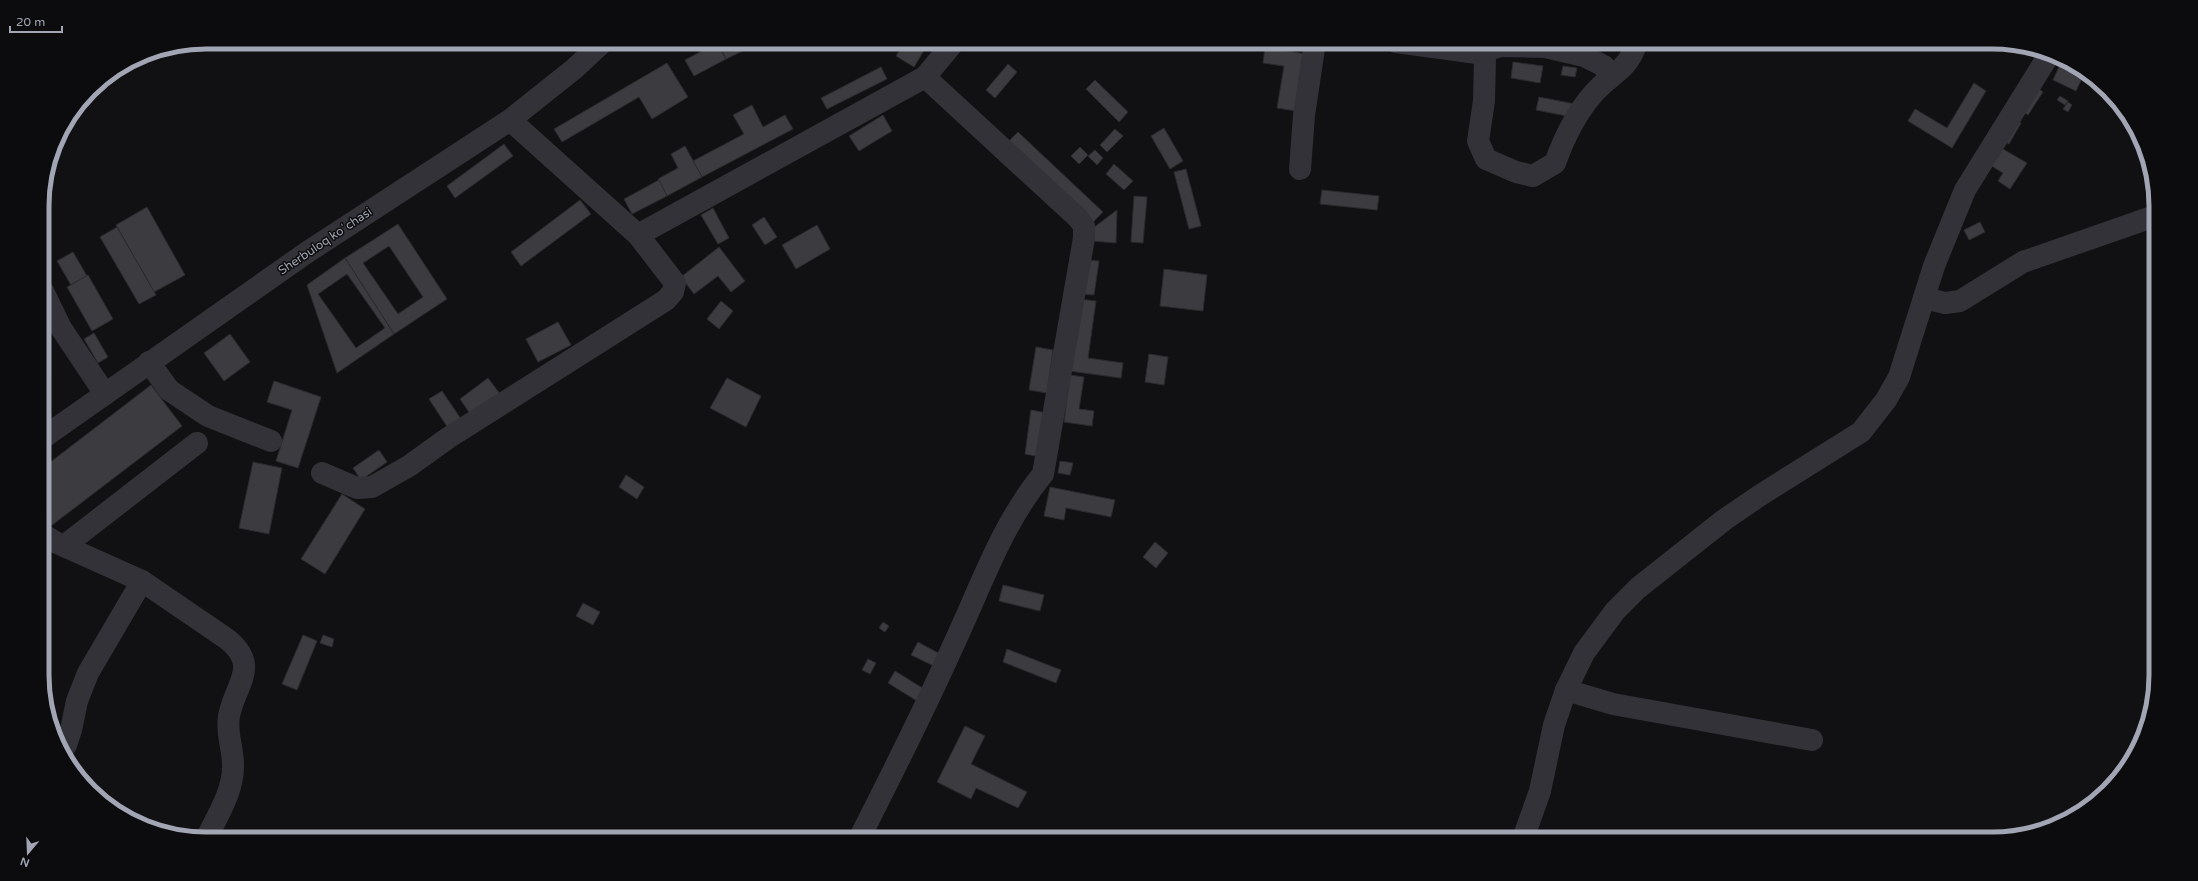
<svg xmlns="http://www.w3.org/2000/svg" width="2198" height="881" viewBox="0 0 2198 881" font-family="'Varela Round',sans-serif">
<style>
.building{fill:#3b3b40;stroke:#2b2b2f;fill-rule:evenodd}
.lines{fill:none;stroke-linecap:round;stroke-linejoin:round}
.minor{stroke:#323238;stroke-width:22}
.labels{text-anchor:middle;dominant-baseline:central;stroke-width:3;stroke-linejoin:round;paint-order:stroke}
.street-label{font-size:12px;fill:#a2a6b4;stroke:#0c0c0e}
.rim{fill:none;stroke:#a2a6b4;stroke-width:5}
</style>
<rect width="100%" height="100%" fill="#111113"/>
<g class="building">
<polygon points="724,42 753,42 755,45 726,59 719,44"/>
<polygon points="894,42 929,42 914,67 896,56 901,48"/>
<polygon points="717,43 726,59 694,76 685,60"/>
<polygon points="1265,47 1305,54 1296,111 1277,108 1284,66 1263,63"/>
<polygon points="2062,60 2085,72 2076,91 2053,80"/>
<polygon points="1513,62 1543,66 1540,83 1511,78"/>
<polygon points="667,63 688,97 652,119 639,97 562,142 554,129"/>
<polygon points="1008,64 1017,72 995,98 986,90"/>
<polygon points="1563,66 1577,68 1575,77 1561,75"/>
<polygon points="881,67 887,79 827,109 821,98"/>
<polygon points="1095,80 1128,112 1119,122 1086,89"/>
<polygon points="1974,83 1986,91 1952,148 1908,121 1915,109 1947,128"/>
<polygon points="2037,88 2043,92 2028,115 2022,111"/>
<polygon points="2060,96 2068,101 2065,105 2057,100"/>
<polygon points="1539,97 1575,104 1572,117 1536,110"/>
<polygon points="2068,102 2072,105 2068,112 2063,109"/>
<polygon points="752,105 763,127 785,115 793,129 702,177 693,161 744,134 733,115"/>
<polygon points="883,115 892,131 859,151 849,136"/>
<polygon points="2014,118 2021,123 2009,144 2001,139"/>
<polygon points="1164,128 1183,161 1170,169 1151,136"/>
<polygon points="1115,129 1123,136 1107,152 1100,145"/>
<polygon points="1018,132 1103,212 1091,224 1007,143"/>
<polygon points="504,144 513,156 455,198 447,186"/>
<polygon points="1996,145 2027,163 2010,189 1998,181 2003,173 1985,162"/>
<polygon points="685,146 702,177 667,196 658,179 678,168 671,154"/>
<polygon points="1080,147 1088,155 1079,164 1071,156"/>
<polygon points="1095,150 1103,158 1097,165 1088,156"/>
<polygon points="1114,164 1133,181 1124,190 1106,174"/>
<polygon points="1186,169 1201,226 1189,229 1174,172"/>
<polygon points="659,180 667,196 632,214 624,199"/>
<polygon points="1322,190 1379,196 1377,210 1320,204"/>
<polygon points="1134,196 1147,197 1143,243 1131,242"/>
<polygon points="580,200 591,214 521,266 511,252"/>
<polygon points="147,207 185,275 154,292 116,225"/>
<polygon points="713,208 729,238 718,244 701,215"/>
<polygon points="1117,210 1116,243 1092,241 1093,228"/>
<polygon points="764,217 777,237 765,245 752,225"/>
<polygon points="1980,222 1985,232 1969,240 1964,230"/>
<path d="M398,224L447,299L394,334L345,258ZM389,246L423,297L398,314L363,263Z"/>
<polygon points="817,225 830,249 796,269 782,245"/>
<polygon points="117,227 156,295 139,304 100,237"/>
<polygon points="719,247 745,281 731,292 718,276 694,294 681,277"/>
<polygon points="73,252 87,276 71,285 57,261"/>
<path d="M345,258L394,334L337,373L307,285ZM347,274L385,328L356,348L318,294Z"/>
<polygon points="1086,260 1099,261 1094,295 1081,294"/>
<polygon points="1164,269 1207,275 1203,311 1160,306"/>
<polygon points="88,275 113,319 92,331 67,287"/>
<polygon points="1079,299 1096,301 1088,358 1123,363 1121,378 1069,371"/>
<polygon points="721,301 733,311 719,329 707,319"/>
<polygon points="558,322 571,345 538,362 526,339"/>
<polygon points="94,333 108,357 98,363 84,339"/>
<polygon points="230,334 250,362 224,381 204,353"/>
<polygon points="1036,347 1053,350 1047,393 1029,390"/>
<polygon points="1149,354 1168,357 1164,385 1145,382"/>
<polygon points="1070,375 1084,377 1079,409 1094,411 1092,426 1064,422"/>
<polygon points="488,378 500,394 471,415 460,399"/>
<polygon points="727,378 761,396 746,427 710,408"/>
<polygon points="274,381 321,397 298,468 276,461 292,410 267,402"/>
<polygon points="151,385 182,426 47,529 44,525 44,467"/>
<polygon points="442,391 461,419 448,428 429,399"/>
<polygon points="1031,410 1047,413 1041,457 1025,454"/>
<polygon points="379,450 387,462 361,480 353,468"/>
<polygon points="1060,461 1073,463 1070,475 1058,473"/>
<polygon points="253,462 282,468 269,534 239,528"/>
<polygon points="626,475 644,487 637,499 619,487"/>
<polygon points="1050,487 1115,500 1111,517 1066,508 1064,520 1044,516"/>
<polygon points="342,494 365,509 325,574 301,559"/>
<polygon points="1155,542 1168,553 1156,568 1143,557"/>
<polygon points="1003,585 1044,595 1040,611 999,601"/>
<polygon points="583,603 600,612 593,625 576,616"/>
<polygon points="883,622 889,626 885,632 879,628"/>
<polygon points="303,635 317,641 297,690 282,684"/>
<polygon points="323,635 334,639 332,647 320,643"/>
<polygon points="918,642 940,654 934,666 911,655"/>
<polygon points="1007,649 1061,670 1056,683 1003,662"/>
<polygon points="868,659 876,663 870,674 862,670"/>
<polygon points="895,671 924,689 917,701 888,683"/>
<polygon points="965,726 985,736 971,764 1027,792 1018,808 976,788 971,799 937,782"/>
</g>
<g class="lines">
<g class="minor">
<path d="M1396,42L1477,53L1485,58L1484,101L1478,141L1486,159L1516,172L1533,176L1555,163C1564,138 1576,113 1594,93C1611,73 1628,71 1637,42"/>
<polyline points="1477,53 1501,46 1545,47 1584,56 1604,66 1610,78"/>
<polyline points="510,120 638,235 925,77 954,42"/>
<polyline points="1300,169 1304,115 1315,42"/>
<polyline points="43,291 61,328 105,394"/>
<polyline points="1924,298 1945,303 1960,301 2023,262 2155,216"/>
<polyline points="149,362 169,390 208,416 271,441"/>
<polyline points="44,437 306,253 510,120 574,69 603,42"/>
<polyline points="322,473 357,488 372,487 409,466 448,438 666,300 673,292 675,283 638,235"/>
<path d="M44,535L55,542L142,581L227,639C261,666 235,684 229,716C226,733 233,748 233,765C234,790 217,817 206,839"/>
<polyline points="64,546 197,443"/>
<polyline points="1566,690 1613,704 1812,740"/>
<polyline points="61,751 66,745 71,730 77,701 88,673 142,581"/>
<path d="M859,839C891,776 923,713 952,648C980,589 1001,525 1043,474L1084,238V226L1078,218L925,77"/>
<polyline points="1523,839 1540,791 1554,725 1566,690 1584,653 1615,611 1638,588 1724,520 1759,496 1861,432 1886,400 1899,377 1934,266 1965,190 2050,53"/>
</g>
</g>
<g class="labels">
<g class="street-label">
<text transform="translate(325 241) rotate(-34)">Sherbuloq koʻchasi</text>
</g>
</g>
<path d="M0 0H2198V881H0ZM206 49H1992A157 157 0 0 1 2149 206V675A157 157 0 0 1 1992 832H206A157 157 0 0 1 49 675V206A157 157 0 0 1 206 49Z" fill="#0c0c0e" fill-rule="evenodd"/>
<path class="rim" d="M206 49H1992A157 157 0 0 1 2149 206V675A157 157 0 0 1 1992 832H206A157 157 0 0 1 49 675V206A157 157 0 0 1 206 49Z"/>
<g transform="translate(28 853) rotate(199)" stroke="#0c0c0e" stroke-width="3" paint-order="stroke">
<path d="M0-3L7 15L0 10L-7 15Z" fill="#a2a6b4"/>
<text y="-6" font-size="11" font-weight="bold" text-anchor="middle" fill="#a2a6b4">N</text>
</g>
<path d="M10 26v6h52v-6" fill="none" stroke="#a2a6b4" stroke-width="2"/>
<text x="16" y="26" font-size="12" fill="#a2a6b4" stroke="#0c0c0e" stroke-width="3" paint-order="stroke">20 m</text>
</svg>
